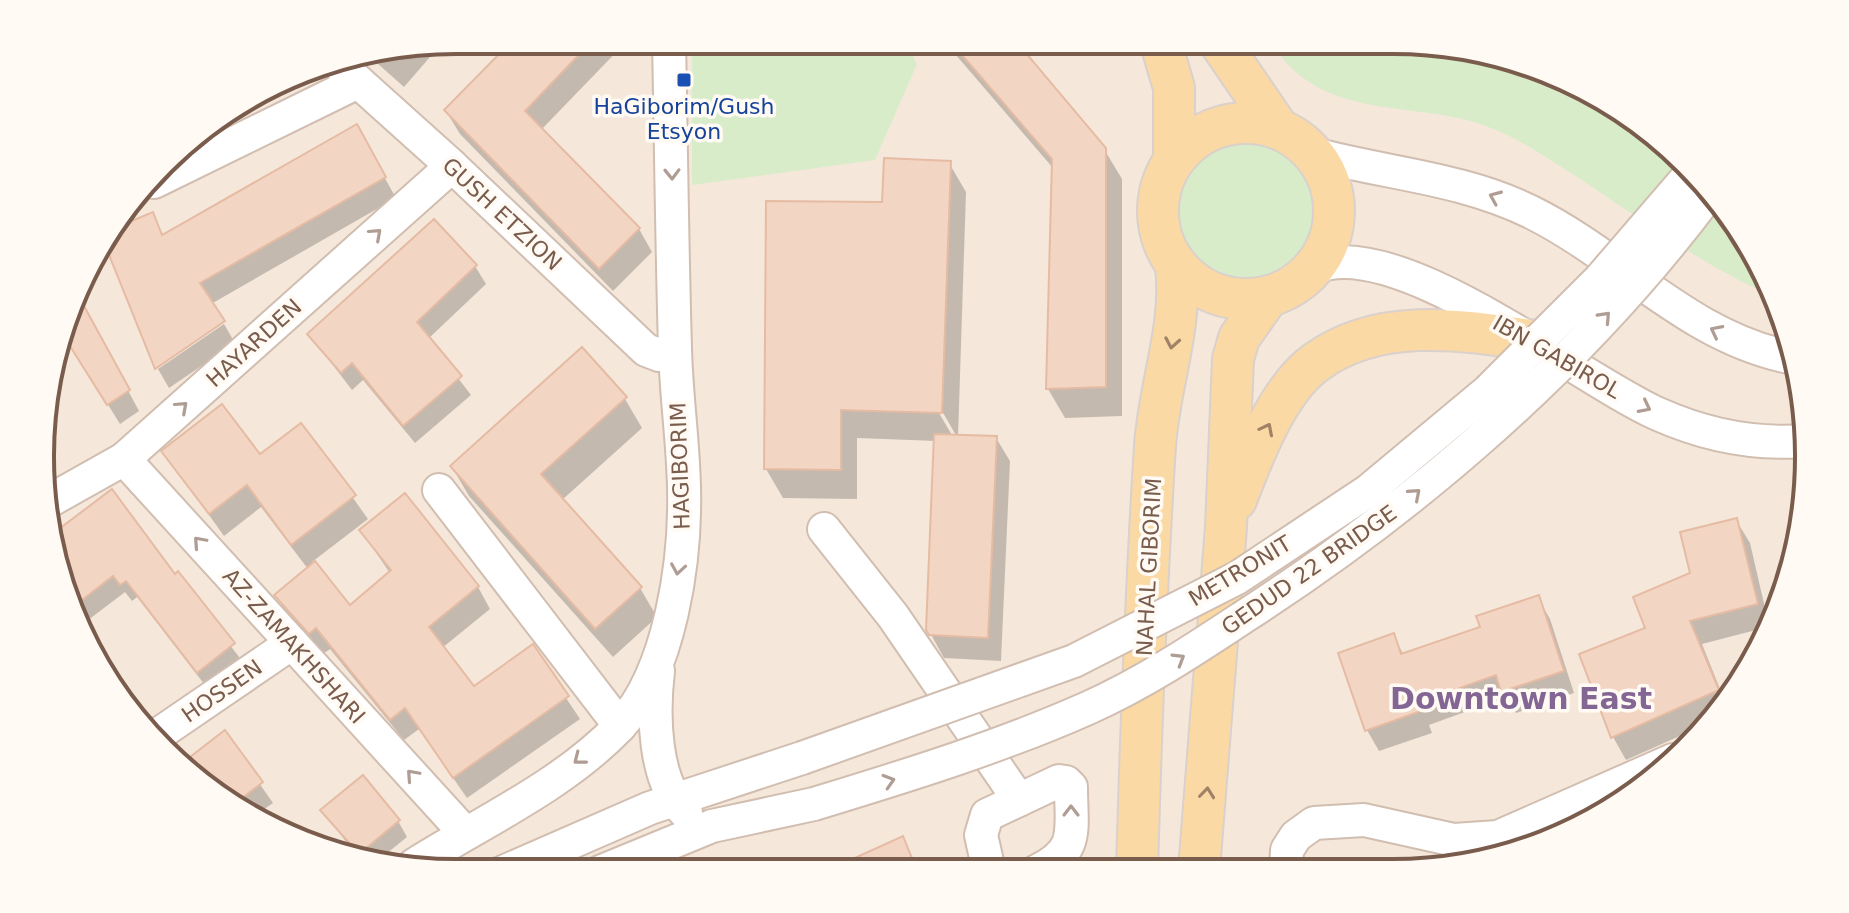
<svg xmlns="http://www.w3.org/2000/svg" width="1849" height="913" viewBox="0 0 1849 913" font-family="'DejaVu Sans',sans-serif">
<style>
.residential{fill:#f5e8da}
.green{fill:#d8ecc9}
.shadow{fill:#0003;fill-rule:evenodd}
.building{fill:#f3d5c3;stroke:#e6bba3;stroke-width:2}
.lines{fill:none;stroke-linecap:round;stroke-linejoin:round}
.minor-casing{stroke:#d1beb0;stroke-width:36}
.major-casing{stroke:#dad1cd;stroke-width:44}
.minor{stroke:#fff;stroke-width:32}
.major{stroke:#fbd9a5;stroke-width:40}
.minor-bridge-casing{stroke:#d1beb0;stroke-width:36;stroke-linecap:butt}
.minor-bridge{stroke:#fff;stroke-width:32}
.oneway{stroke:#af9d94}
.oneway2{stroke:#a18267}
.transit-dot{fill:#1a4fb4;stroke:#fffaf3;stroke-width:3}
.labels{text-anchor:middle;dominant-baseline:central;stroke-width:7;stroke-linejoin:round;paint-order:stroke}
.transit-label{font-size:22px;fill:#164399;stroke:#fffaf3}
.street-label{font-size:22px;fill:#7a5c4d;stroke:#fffaf3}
.district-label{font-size:30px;font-weight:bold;fill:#846695;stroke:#fffaf3}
.rim{fill:none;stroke:#7a5c4d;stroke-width:4}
</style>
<rect width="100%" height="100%" fill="#fdf6ec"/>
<polygon class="residential" points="457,40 1393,40 1552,72 1777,298 1809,457 1777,616 1723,710 1646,787 1552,841 1447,869 456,873 297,841 162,751 83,641 44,510 48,375 96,248 203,126 322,62"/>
<g class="green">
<polygon points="695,40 904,40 917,64 875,160 692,185 692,53"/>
<path d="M1269,40H1393L1552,72L1687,162L1778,298C1704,268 1640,218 1574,175C1544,156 1516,136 1483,125C1405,99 1320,123 1269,40Z"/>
<circle cx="1244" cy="210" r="72"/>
</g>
<g class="shadow">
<polygon points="515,40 628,40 541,130 639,229 652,252 613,291 460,134 446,111"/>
<polygon points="943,40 1012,40 1104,149 1122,179 1122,416 1065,418 1048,389 1053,168"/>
<polygon points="443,42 404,87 368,55"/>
<polygon points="258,97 260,102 183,148 203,126"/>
<polygon points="356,127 396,198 211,304 156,366 152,215 164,236"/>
<path d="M949,163L966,192L958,437L996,438L1010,461L1001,661L944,658L928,629L936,441L857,438V499L783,498L766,469L884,204ZM938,404L957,437H953L935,406Z"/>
<polygon points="475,266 486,284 428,339 471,395 415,443 363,380 352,390 309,334"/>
<polygon points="78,297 139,411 120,424 66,337 61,340"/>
<polygon points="224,324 235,343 169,388 158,369"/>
<polygon points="625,399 642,428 562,500 640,588 657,617 613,657 469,496 452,467"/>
<polygon points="301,425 368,519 312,562 350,608 390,573 361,531 404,496 478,587 490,609 442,648 473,688 532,647 580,719 467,798 419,729 404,740 330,649 323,654 289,618 277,596 308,569 261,507 224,536 164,452 260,457"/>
<polygon points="111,492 243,662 208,689 137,597 132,601 125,592 79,627 52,537"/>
<polygon points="1736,520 1750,543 1768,621 1776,618 1761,644 1756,630 1702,644 1726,704 1723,710 1711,722 1626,760 1613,737 1648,629"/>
<polygon points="1538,598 1550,619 1574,693 1516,713 1506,697 1429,725 1432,733 1379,751 1367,730 1393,636 1404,655 1482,628"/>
<polygon points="224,733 273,803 257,814 182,765"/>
<polygon points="323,810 398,821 407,837 381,858 354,853"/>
<polygon points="902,838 920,871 829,872"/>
</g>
<g class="building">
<polygon points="513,40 593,40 525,111 640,228 599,269 444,110"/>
<polygon points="949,40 1015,40 1106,148 1106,387 1046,389 1052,159"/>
<polygon points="357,124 386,177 200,283 225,321 155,369 103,240 112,229 153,212 162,235"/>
<polygon points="884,158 951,161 942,413 841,410 841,470 764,469 766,201 882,202"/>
<polygon points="434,219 477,265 417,322 462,376 403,426 352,363 341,373 307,334"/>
<polygon points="78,295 130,390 107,405 63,335"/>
<polygon points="582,347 627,397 541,474 642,587 595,629 450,466"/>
<polygon points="222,404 260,454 301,423 356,495 291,545 247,485 209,514 161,451"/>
<polygon points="934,434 997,436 988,638 929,635 926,630"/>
<polygon points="112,489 175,574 178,571 235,643 197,673 126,581 120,585 113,576 73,607 51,535"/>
<polygon points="405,493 479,586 429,627 474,686 533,644 569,696 453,778 405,708 390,720 316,628 309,634 274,595 315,561 350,605 391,570 359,530"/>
<polygon points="1737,518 1758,604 1690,621 1719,690 1611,738 1579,654 1645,628 1633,597 1690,573 1680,532"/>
<polygon points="1539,595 1564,671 1501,692 1496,675 1418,703 1421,711 1365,731 1338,653 1394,633 1401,654 1480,627 1476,616"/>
<polygon points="225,730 263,782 237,802 181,764"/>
<polygon points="363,775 400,820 359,854 320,810"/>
<polygon points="903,836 917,871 824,872"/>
</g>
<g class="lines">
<defs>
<g id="minor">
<polyline points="334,60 452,166 646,350 659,355 675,352"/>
<path d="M1314,154C1388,174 1462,178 1531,212C1620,256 1689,337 1789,357"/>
<polyline points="154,182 358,82"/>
<path d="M1314,268C1395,231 1579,379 1658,414C1705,435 1754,445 1806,441"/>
<polyline points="124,459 465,833"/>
<polyline points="439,490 620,726"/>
<polyline points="44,504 124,459 452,166"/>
<polyline points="824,529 893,616 1019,800"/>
<path d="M658,671C653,713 653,781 686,813"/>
<polyline points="153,738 292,643"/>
<path d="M414,865C482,822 562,786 619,727C671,672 686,559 684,487C683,440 676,394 675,348C672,245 671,143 669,40"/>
<polyline points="1286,870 1287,850 1296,836 1314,823 1364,820 1454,840 1498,837 1673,760"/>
<path d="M989,871L981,835L987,815L1059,781L1066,782L1071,787C1071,830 1080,851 1037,871"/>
<polyline points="600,872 712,826 814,804"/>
<polyline points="501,873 650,808 802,758"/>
</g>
<g id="major">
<polyline points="1160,40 1174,88 1174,159"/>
<polyline points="1218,40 1278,128"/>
<circle cx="1246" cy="211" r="88"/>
<path d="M1236,500C1252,458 1277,391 1315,363C1377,317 1458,329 1529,340"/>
<polyline points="1199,870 1226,527 1233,359 1239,338 1268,297"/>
<path d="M1137,871C1141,729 1146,587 1155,446C1159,385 1183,327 1176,266"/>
</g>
</defs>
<use href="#minor" class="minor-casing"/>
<use href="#major" class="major-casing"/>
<use href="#minor" class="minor"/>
<use href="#major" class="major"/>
<defs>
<g id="minor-bridge">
<polyline points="802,758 1074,661 1237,578 1368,491 1488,391 1600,279 1693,171"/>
<path d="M814,804C906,776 1000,747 1088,708C1144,683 1195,649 1245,616C1420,503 1583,362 1709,194"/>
</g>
</defs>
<use href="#minor-bridge" class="minor-bridge-casing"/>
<use href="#minor-bridge" class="minor-bridge"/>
</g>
<defs><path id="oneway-chevron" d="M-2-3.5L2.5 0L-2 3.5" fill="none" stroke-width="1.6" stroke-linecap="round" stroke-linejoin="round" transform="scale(2)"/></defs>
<g class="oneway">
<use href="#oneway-chevron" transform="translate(672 174) rotate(89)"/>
<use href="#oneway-chevron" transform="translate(1495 197) rotate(-157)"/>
<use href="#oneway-chevron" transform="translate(376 234) rotate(-42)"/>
<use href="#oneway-chevron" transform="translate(1605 317) rotate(-47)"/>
<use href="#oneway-chevron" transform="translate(1716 331) rotate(-153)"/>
<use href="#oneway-chevron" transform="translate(182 407) rotate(-42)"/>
<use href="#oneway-chevron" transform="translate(1645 407) rotate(27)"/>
<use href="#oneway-chevron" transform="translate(1415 494) rotate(-41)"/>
<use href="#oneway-chevron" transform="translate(199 542) rotate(-132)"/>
<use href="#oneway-chevron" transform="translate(678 569) rotate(99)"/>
<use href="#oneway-chevron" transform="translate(1179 659) rotate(-31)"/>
<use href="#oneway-chevron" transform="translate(579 759) rotate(142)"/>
<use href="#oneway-chevron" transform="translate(412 775) rotate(-132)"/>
<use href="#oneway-chevron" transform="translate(889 781) rotate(-17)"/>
<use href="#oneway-chevron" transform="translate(1071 811) rotate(-90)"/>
</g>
<g class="oneway2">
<use href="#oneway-chevron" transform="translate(1172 343) rotate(100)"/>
<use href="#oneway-chevron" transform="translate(1267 429) rotate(-63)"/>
<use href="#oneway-chevron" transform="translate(1207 793) rotate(-84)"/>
</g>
<rect class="transit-dot" x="676" y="72" width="16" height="16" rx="4"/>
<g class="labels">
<g class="transit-label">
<text x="684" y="106">HaGiborim/Gush<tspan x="684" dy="25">Etsyon</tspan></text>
</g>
<g class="street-label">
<text transform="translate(502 214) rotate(43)">GUSH ETZION</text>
<text transform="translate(254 343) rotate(-42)">HAYARDEN</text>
<text transform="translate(1557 357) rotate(30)">IBN GABIROL</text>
<text transform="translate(680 466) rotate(-92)">HAGIBORIM</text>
<text transform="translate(1149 567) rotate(-87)">NAHAL GIBORIM</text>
<text transform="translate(1309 570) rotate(-35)">GEDUD 22 BRIDGE</text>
<text transform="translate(1240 571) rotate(-31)">METRONIT</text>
<text transform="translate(294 646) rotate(48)">AZ-ZAMAKHSHARI</text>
<text transform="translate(222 691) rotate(-35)">HOSSEN</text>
</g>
<g class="district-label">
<text x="1521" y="698">Downtown East</text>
</g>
</g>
<path d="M0 0H1849V913H0ZM456 54H1393A402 402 0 0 1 1795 456V457A402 402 0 0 1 1393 859H456A402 402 0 0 1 54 457V456A402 402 0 0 1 456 54Z" fill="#fffaf3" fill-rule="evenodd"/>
<path class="rim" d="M456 54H1393A402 402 0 0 1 1795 456V457A402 402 0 0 1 1393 859H456A402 402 0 0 1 54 457V456A402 402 0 0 1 456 54Z"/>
</svg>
